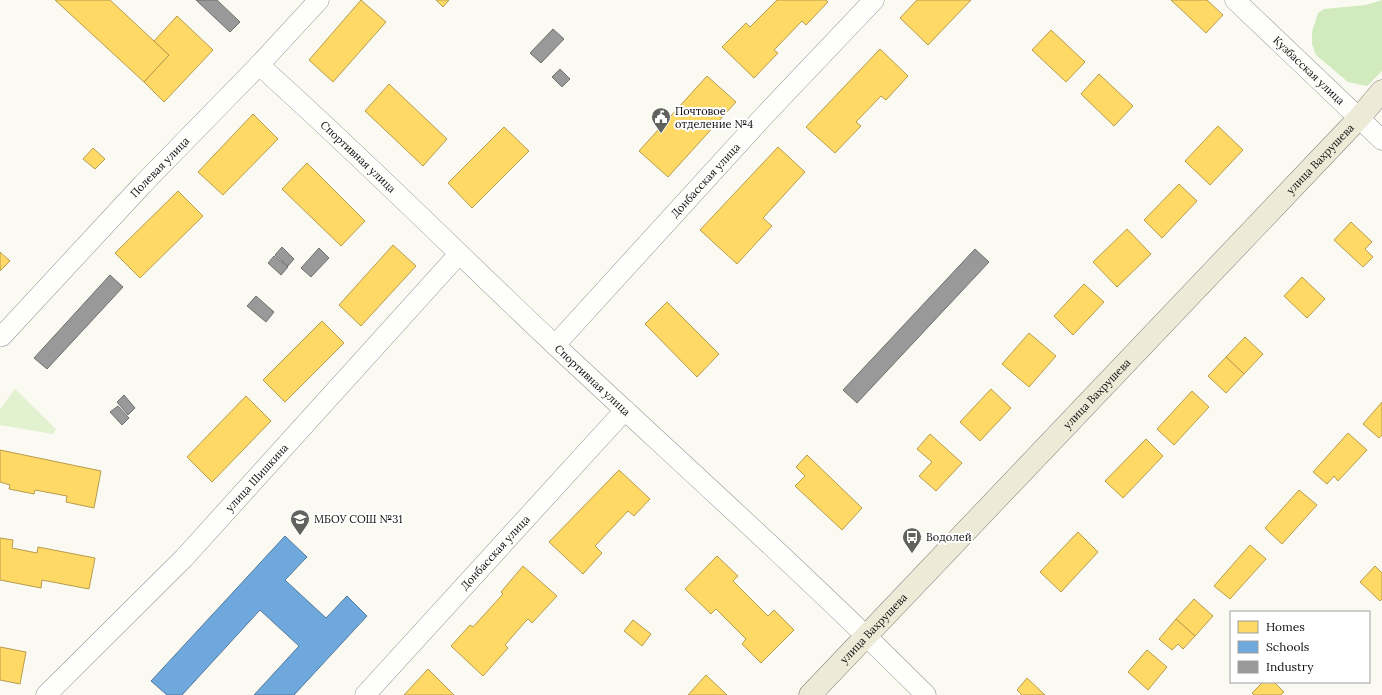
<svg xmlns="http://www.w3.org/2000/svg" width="1382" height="695" viewBox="0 0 1382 695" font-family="Lora,serif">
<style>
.green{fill:#e2f2d1}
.forest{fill:#d1eabe}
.homes{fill:#ffd966;stroke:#b79c4c}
.schools{fill:#6fa8dc;stroke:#527a9e}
.industry{fill:#999;stroke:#6f6f6f}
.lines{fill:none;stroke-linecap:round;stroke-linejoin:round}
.minor-casing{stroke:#959491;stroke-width:21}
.major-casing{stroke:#82827e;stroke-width:23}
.minor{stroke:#fefefd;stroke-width:20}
.major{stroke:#edead8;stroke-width:22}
.labels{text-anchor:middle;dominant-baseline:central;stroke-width:4;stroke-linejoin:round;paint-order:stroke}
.street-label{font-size:11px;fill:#0e0e0e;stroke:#fff}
.poi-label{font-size:11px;fill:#0e0e0e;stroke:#fff;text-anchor:start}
</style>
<rect width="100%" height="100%" fill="#fbfaf2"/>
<polygon class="green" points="15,389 56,429 53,434 0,425 0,409"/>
<polygon class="forest" points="1382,0 1382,71 1367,86 1348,82 1316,55 1312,44 1312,32 1318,13 1324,9 1366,5"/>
<g class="homes">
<polygon points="55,0 110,0 169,55 144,82"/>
<polygon points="361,0 386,22 333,82 309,60"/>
<polygon points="436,0 449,0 443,7"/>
<polygon points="777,0 826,0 828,2 806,25 802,21 774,50 778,53 754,78 722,47 746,23 750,27"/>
<polygon points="917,0 971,0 928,45 900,18"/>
<polygon points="1171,0 1207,0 1223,15 1206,33"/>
<polygon points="177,16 213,50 164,102 144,82 169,55 154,41"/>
<polygon points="1051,30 1085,62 1066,82 1032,50"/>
<polygon points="880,49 908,76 886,100 881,96 856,122 861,126 835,153 806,127"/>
<polygon points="1099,74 1133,106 1114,126 1081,94"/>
<polygon points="707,76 736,102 668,177 639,151"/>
<polygon points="389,84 447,139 423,166 365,111"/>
<polygon points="253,114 278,139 223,195 198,172"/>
<polygon points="1218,126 1243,150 1210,185 1185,161"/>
<polygon points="504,127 529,151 472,208 448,183"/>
<polygon points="778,147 805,172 763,218 772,226 737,264 700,230"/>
<polygon points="93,148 105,159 95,169 83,159"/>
<polygon points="307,163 365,221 341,246 282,189"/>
<polygon points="1179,184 1197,201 1162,238 1144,220"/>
<polygon points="178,191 203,216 140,278 115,253"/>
<polygon points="1351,222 1372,242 1365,249 1373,257 1363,267 1334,240"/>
<polygon points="1127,229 1151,254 1117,287 1093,262"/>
<polygon points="393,245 416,266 361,326 339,305"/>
<polygon points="0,252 10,261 0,271"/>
<polygon points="1302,277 1325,299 1307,318 1284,296"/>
<polygon points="1084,284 1104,302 1073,335 1054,316"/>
<polygon points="667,302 719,354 697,377 645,324"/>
<polygon points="322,321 344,343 285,402 263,380"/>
<polygon points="1029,333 1056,356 1029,387 1002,364"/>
<polygon points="1245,337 1263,354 1244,374 1226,357"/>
<polygon points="1226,357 1244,374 1226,393 1208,376"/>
<polygon points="991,389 1011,408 980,441 960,422"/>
<polygon points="1192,391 1209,407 1174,445 1157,429"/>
<polygon points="246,396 271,421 212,482 187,457"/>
<polygon points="1382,402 1382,435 1379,438 1363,424"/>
<polygon points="1348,433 1367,450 1338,481 1334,476 1327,484 1313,472"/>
<polygon points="930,434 962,463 936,491 919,476 932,462 917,449"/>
<polygon points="1146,439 1163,456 1123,498 1105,481"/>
<polygon points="0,450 101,471 94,508 66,502 67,496 35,490 34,494 9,489 10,485 0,482"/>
<polygon points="807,455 862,508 842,530 795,486 805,476 796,467"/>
<polygon points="619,470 650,499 634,516 628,511 595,546 602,553 583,574 549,542"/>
<polygon points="1299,490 1317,505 1282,544 1265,528"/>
<polygon points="1078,532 1098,552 1061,592 1040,572"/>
<polygon points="0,538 13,540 12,548 37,553 38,547 95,558 89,589 42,580 41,588 0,580"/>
<polygon points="1250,545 1266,559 1230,599 1214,586"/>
<polygon points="717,556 738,576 733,581 768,616 774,610 794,630 761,663 742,644 746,639 716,609 711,614 685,589"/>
<polygon points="523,566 557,596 532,623 528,619 525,622 505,645 508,648 483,676 451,646 470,625 473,627 503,594 501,592"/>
<polygon points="1375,566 1382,573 1382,599 1380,601 1360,582"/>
<polygon points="1194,599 1213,616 1195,636 1176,619"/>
<polygon points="1176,619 1195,636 1183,649 1178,644 1172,650 1159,639"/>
<polygon points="633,620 651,634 642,646 624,631"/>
<polygon points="0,647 26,652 20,684 0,680"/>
<polygon points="1147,650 1167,667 1148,690 1128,672"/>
<polygon points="428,669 454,695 404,695"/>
<polygon points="706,675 727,695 688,695"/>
<polygon points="1027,678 1045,695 1022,695 1017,690"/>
<polygon points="1263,682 1274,682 1284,692 1280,695 1254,695 1252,693"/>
</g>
<polygon class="schools" points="285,536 307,557 285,580 326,618 347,596 367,616 294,695 254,695 299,646 260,610 182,695 167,695 151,681"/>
<g class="industry">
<polygon points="196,0 217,0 240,22 230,32"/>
<polygon points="553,29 564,39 541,63 530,53"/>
<polygon points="560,69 570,79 562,87 552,77"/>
<polygon points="282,247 294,259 288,266 275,255"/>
<polygon points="319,248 329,258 311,277 301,268"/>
<polygon points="975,249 989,262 857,403 843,390"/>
<polygon points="274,256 288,267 281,275 268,263"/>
<polygon points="110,275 123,287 47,369 34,358"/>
<polygon points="256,296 274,312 266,322 247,306"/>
<polygon points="124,395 135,408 128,415 117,402"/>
<polygon points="118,406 129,418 122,425 110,412"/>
</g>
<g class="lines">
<defs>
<g id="minor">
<path id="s1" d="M1235,0L1382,140"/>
<path id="s2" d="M259,65C361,156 457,253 557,347C680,462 806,575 926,695"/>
<path id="s3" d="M0,336H2L143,184L259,65L319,0"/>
<path id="s4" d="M555,345L763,117L874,0"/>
<path id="s5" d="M46,695L184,558L459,254"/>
<path id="s6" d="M365,695L625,410"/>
</g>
<g id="major">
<path id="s7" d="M810,695L1359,118L1382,91"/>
</g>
</defs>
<use href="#minor" class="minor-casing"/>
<use href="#major" class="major-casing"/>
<use href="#minor" class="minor"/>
<use href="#major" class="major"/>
</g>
<defs>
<symbol id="civic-pin" viewBox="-11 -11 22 30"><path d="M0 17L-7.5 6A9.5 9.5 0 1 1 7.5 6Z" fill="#61615e" stroke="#fff"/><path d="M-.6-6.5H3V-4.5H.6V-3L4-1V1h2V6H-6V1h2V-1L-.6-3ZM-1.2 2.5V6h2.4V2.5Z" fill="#fff"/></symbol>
<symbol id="school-pin" viewBox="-11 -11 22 30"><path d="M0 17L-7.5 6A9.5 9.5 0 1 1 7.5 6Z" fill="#61615e" stroke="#fff"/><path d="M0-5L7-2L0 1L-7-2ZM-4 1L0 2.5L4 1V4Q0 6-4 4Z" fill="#fff"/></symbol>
<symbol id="bus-pin" viewBox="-11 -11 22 30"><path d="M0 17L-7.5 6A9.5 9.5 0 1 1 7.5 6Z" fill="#61615e" stroke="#fff"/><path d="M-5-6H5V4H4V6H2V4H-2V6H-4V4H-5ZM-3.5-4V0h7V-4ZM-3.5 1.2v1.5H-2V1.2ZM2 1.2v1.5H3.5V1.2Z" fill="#fff"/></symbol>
</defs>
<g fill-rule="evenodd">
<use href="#civic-pin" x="650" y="106" width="22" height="30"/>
<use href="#school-pin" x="289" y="508" width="22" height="30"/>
<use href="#bus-pin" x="901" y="526" width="22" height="30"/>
</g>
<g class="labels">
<g class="street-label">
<text stroke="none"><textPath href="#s1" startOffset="102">Кузбасская улица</textPath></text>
<text stroke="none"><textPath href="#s2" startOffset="135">Спортивная улица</textPath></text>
<text stroke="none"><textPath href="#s7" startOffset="740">улица Вахрушева</textPath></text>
<text stroke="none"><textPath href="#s3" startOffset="233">Полевая улица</textPath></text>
<text stroke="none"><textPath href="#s4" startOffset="223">Донбасская улица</textPath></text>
<text stroke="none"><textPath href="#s2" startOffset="459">Спортивная улица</textPath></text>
<text stroke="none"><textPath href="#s7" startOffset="416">улица Вахрушева</textPath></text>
<text stroke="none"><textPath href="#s5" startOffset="303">улица Шишкина</textPath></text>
<text stroke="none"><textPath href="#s6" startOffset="193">Донбасская улица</textPath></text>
<text stroke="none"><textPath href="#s7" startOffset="92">улица Вахрушева</textPath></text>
</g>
<g class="poi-label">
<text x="675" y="111">Почтовое<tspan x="675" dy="13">отделение №4</tspan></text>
<text x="314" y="519">МБОУ СОШ №31</text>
<text x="926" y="537">Водолей</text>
</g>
</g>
<rect x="1230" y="611" width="140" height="72" fill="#ffffff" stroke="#9f9f9f"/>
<rect x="1238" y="621" width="20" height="12" fill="#ffd966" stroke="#9f9f9f"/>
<text x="1266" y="631" font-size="12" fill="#0e0e0e">Homes</text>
<rect x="1238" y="641" width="20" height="12" fill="#6fa8dc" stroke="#9f9f9f"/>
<text x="1266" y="651" font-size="12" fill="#0e0e0e">Schools</text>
<rect x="1238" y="661" width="20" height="12" fill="#999999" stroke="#9f9f9f"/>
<text x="1266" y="671" font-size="12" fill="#0e0e0e">Industry</text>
</svg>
